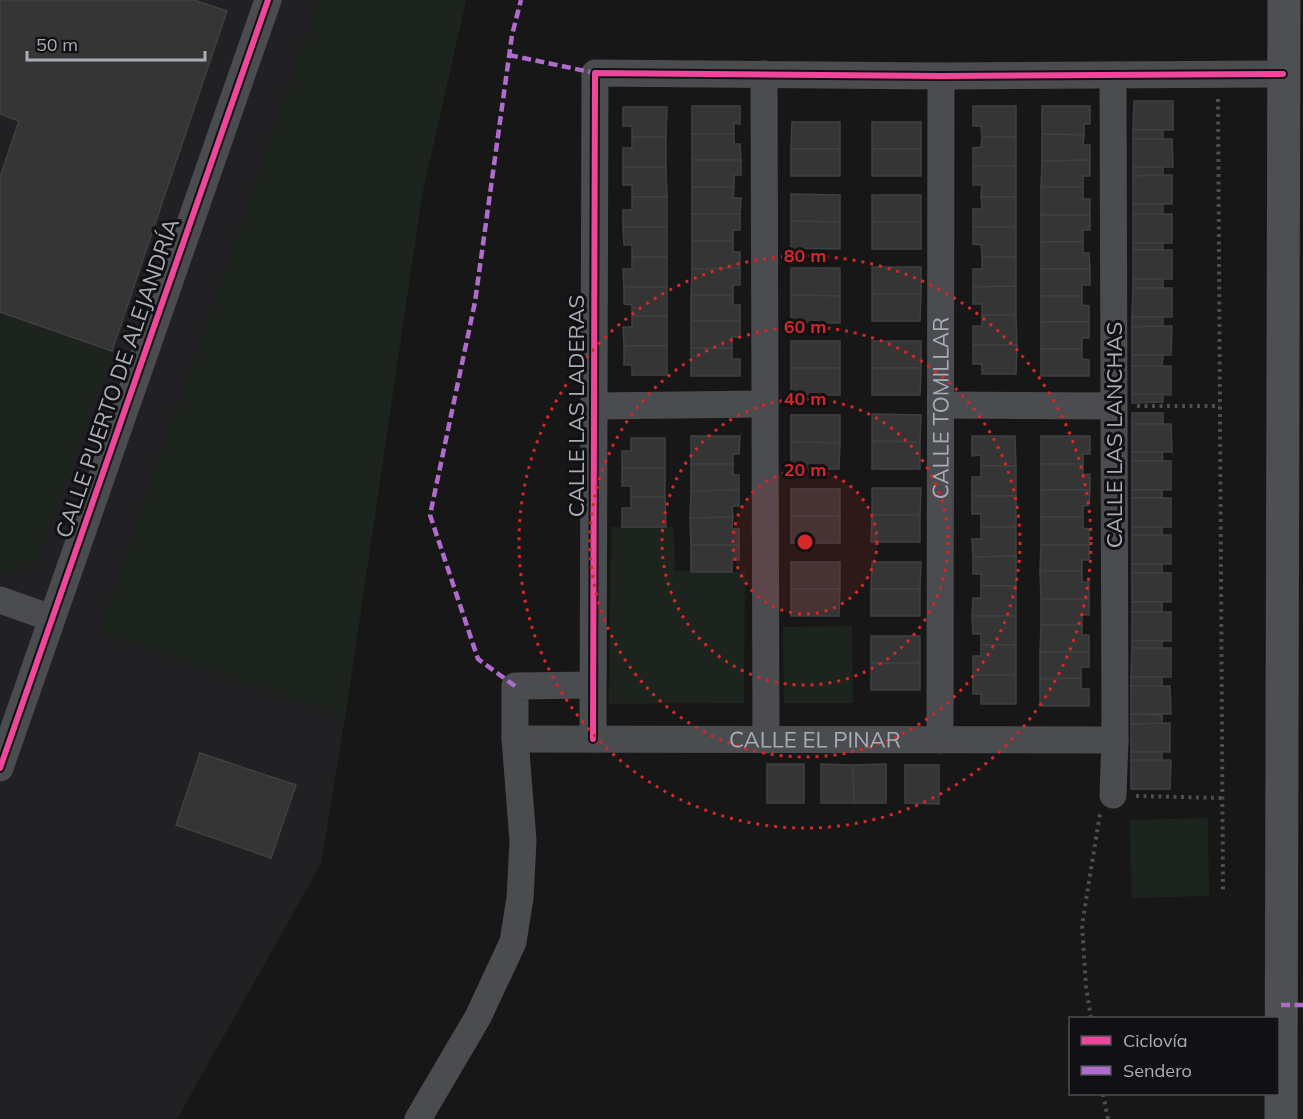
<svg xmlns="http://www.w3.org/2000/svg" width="1303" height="1119" viewBox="0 0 1303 1119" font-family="Mulish,sans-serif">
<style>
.built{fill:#212123}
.green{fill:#1d241e}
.building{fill:#353536;stroke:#3f4043;stroke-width:1.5}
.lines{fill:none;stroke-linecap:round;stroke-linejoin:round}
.path{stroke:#4d4e52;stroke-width:4;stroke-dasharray:3 4.5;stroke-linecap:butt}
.street{stroke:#4b4c50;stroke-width:27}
.primary{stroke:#4d4f52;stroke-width:33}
.quiet{stroke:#b06ccc;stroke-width:4.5;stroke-dasharray:9 4.5;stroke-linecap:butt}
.cycleway-casing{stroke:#111113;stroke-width:10}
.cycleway{stroke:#ed469a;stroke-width:6}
.ring{fill:none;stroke:#d62828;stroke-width:3;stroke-dasharray:3 6}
.labels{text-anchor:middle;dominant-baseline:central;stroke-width:6;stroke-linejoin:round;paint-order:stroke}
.street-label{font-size:22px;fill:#a8adb8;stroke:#111113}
.centre{fill:#d62828;stroke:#111113;stroke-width:3}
.ring-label{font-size:18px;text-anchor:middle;font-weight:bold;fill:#d62828;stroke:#111113;stroke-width:6;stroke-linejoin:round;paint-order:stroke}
</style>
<rect width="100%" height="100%" fill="#171717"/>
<polygon class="built" points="0,0 466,0 422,195 345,718 321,864 177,1119 0,1119"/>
<g class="green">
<polygon points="319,0 466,0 422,195 345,718 99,632"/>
<path d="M0,312L112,351L38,556C26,568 17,576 0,570Z"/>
<polygon points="611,527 674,527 675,571 745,572 744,703 609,704"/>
<polygon points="852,626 853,703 784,703 783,627"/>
<polygon points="1208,818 1209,896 1131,898 1130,820"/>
</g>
<g class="building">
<polygon points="0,0 194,0 227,11 112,351 0,312 0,177 19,121 0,114"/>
<polygon points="1134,101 1173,101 1173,130 1133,130"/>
<polygon points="692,106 740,106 740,124 734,123 734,134 692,134"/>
<polygon points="973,106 1016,106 1016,137 982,137 981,126 973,126"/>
<polygon points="1042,106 1090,106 1090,124 1084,124 1084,135 1042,134"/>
<polygon points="623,107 667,107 666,137 632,137 632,126 623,126"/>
<polygon points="792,122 840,122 840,149 791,149"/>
<rect x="872" y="122" width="49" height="27"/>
<rect x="1133" y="130" width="30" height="9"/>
<polygon points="692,134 734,134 734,144 740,144 741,160 692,160"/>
<polygon points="1042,134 1084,135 1083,145 1090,145 1090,160 1042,161"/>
<polygon points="632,137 666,137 666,167 623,167 623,148 632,148"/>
<polygon points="982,137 1016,137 1016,166 973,166 973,148 981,147"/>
<polygon points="1133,139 1172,139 1173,167 1133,167"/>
<rect x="791" y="149" width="49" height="27"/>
<rect x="872" y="149" width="49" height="27"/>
<polygon points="692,160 741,160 741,175 734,175 734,187 692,187"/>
<polygon points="1090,160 1090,176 1083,176 1083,187 1041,187 1042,161"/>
<polygon points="973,166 1016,166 1016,197 981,197 982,185 973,185"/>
<polygon points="623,167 666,167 667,197 632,197 632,185 623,185"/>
<polygon points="1133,167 1163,167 1163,175 1133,176"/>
<polygon points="1163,175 1172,175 1172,204 1133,204 1133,176"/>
<polygon points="692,187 734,187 733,198 741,198 740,214 692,214"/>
<polygon points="1041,187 1083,187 1083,199 1090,199 1090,215 1041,215"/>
<polygon points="791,194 840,195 840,222 791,221"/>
<rect x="872" y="195" width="49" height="27"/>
<polygon points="632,197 667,197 667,227 623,227 623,210 632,210"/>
<polygon points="981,197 1016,197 1016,227 973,227 973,209 982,209"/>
<rect x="1133" y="204" width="30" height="10"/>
<polygon points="692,214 740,214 740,230 733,230 733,241 692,241"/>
<rect x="1133" y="214" width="39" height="29"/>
<polygon points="1041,215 1090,215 1090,230 1083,230 1083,242 1041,242"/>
<polygon points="791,221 840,222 840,249 791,248"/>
<rect x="872" y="222" width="49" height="27"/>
<polygon points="623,227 667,227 667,257 632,257 632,245 624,245"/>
<polygon points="973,227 1016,227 1016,257 982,257 981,245 973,244"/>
<polygon points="692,241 733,241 733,252 740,252 740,268 692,269"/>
<polygon points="1041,242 1083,242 1083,253 1089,253 1090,269 1041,269"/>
<rect x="1133" y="243" width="30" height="7"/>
<rect x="1133" y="250" width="39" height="29"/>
<polygon points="632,257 667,257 667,287 624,287 623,269 632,269"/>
<polygon points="982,257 1016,257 1016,286 973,287 973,269 982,269"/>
<rect x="872" y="267" width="49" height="27"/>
<polygon points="740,268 740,285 733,285 733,295 691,295 692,269"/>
<polygon points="791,268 840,268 840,296 791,295"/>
<polygon points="1041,269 1090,269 1090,285 1082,285 1082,296 1041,296"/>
<rect x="1133" y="279" width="30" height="9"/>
<polygon points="1016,286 1016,315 982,315 982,304 973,304 973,287"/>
<polygon points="624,287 667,287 667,316 632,316 632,305 624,304"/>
<polygon points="1133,288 1172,288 1172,317 1132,317"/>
<polygon points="872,294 921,294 920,321 872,321"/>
<polygon points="691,295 733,295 733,305 740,305 740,321 691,321"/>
<polygon points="791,295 840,296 840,323 791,322"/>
<polygon points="1041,296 1082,296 1082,305 1089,306 1089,322 1041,322"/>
<polygon points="982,315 1016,315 1017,345 973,345 973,326 982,326"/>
<polygon points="632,316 667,316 667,346 624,346 623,327 632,327"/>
<polygon points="1132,317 1163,317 1163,326 1132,327"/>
<polygon points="691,321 740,321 740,337 732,337 732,348 691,348"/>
<polygon points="1041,322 1089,322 1089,338 1082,338 1082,349 1041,349"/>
<polygon points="1163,326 1172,326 1171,355 1132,355 1132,327"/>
<rect x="791" y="341" width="49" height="27"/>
<rect x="872" y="341" width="49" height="27"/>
<polygon points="973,345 1017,345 1016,374 982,374 982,364 973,364"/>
<polygon points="624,346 667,346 667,375 632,375 632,365 624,365"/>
<polygon points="691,348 732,348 732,359 740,359 740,376 691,376"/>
<polygon points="1041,349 1082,349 1082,359 1089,360 1089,376 1041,376"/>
<polygon points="1132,355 1163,355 1162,366 1132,366"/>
<polygon points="1132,366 1171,366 1171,395 1132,394"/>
<rect x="791" y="368" width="49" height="27"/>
<polygon points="872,368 921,368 920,395 872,395"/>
<polygon points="1132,394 1163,394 1163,402 1132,403"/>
<rect x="1132" y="413" width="31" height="11"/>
<polygon points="872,414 921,415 920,442 872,441"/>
<polygon points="791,415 840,415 840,443 791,442"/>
<polygon points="1132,424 1171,424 1172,452 1132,452"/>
<polygon points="691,436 740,436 739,454 733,454 733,464 691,464"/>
<polygon points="972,436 1015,436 1016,466 981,466 981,455 972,456"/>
<polygon points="1041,436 1090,436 1090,454 1083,454 1083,464 1041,464"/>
<polygon points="631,438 665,438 665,468 622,468 622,451 631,451"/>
<polygon points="872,441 920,442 920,469 872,469"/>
<polygon points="791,442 840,443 839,469 791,469"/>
<polygon points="1132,452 1162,452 1163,461 1132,461"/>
<rect x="1132" y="461" width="39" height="29"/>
<polygon points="691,464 733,464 733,475 739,475 739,490 691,491"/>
<polygon points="1041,464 1083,464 1083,475 1090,474 1090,490 1041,490"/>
<polygon points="981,466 1016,466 1016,496 972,496 972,477 981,477"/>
<polygon points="622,468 665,468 665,497 631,497 631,486 622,486"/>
<polygon points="872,488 921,488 920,515 872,515"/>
<rect x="791" y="489" width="49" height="27"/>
<polygon points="739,490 739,506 732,506 733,517 690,518 691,491"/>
<polygon points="1041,490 1090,490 1089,505 1083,506 1083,517 1041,517"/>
<rect x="1132" y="490" width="30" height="8"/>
<polygon points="972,496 1016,496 1016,527 981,527 981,514 972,514"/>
<polygon points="631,497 665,497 666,527 622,527 622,508 631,508"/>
<rect x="1132" y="498" width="39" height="29"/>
<polygon points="872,515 920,515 920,542 871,542"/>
<rect x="791" y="516" width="49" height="27"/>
<polygon points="733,517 732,529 739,529 739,545 691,545 690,518"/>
<polygon points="1041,517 1083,517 1083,528 1089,529 1089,545 1041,545"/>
<polygon points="981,527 1016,527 1016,556 973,557 972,539 981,539"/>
<polygon points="1132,527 1162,527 1162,536 1132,535"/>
<rect x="1132" y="535" width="39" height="29"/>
<polygon points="691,545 739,545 739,560 732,560 732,572 691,572"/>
<polygon points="1041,545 1089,545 1089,560 1082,560 1082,571 1040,571"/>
<polygon points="1016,556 1016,586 981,586 981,574 973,574 973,557"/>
<rect x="791" y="562" width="49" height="27"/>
<polygon points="872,562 921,562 920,589 871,589"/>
<rect x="1132" y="564" width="30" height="9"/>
<polygon points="1040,571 1082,571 1082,582 1089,582 1089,599 1041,599"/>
<rect x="1132" y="573" width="39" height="29"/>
<polygon points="981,586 1016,586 1016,616 972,616 973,598 981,598"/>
<polygon points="791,589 840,589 839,616 791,616"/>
<rect x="871" y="589" width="49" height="27"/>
<polygon points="1041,599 1089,599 1089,615 1082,615 1082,625 1041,625"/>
<rect x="1132" y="602" width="30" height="10"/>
<rect x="1132" y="612" width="39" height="29"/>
<polygon points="972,616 1016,616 1016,645 981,645 981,634 973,634"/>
<polygon points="1041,625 1082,625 1082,635 1089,635 1089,652 1040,652"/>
<rect x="871" y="636" width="49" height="27"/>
<rect x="1132" y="641" width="30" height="7"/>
<polygon points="981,645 1016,645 1016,675 973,675 973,656 981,656"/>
<polygon points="1132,648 1171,648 1171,677 1131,677"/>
<polygon points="1040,652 1089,652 1089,667 1081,667 1081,678 1040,679"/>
<rect x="871" y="663" width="49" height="27"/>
<polygon points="973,675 1016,675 1016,704 981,704 981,694 973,694"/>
<rect x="1131" y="677" width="31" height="9"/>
<polygon points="1081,678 1081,689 1089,689 1089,706 1040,706 1040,679"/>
<polygon points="1131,686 1170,686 1171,714 1131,714"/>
<polygon points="1131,714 1162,715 1162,724 1131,724"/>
<polygon points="1170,723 1170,752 1131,752 1131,724"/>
<rect x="1131" y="752" width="31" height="8"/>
<polygon points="200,753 296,785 271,858 176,825"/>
<polygon points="1131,760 1171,760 1170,789 1131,789"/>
<rect x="767" y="764" width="37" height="39"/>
<polygon points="821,764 853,765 854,803 821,803"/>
<polygon points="886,764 886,803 854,803 853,765"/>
<polygon points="905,765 939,765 939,804 905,803"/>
</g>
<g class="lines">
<g class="path">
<polyline points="1218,99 1223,892"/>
<polyline points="1137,406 1220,406"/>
<polyline points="1136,796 1222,798"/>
<polyline points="1091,1018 1086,986 1082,925 1100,814"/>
<polyline points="1103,1094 1108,1119"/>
</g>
<g class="street">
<polyline points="764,74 766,740"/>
<polyline points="941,405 1113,406"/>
<polyline points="594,406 765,404"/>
<polyline points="0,600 51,618"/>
<path id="s1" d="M515,739L1115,740"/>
<polyline points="593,739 595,73 941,76 1283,74"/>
<path id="s2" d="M940,740L941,76"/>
<polyline points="0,768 268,0"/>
<polyline points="1113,795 1115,740 1113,75"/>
<polyline points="418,1119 478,1017 513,942 520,898 523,841 515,739 515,686 592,685"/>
</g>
<polyline class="primary" points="1281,1119 1284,0"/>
<g class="quiet">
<polyline points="509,55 595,73"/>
<polyline points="515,686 478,659 430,515 475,302 512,35 521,0"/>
<polyline points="1281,1005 1303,1005"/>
</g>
<defs>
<g id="cycleway">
<polyline points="593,739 595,73 941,76 1283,74"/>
<polyline points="0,768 268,0"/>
</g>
</defs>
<use href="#cycleway" class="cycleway-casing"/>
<use href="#cycleway" class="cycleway"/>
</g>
<circle cx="805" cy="542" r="72" fill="#d62828" fill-opacity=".12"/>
<g class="ring">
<circle cx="805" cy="542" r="72"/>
<circle cx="805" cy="542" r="143"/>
<circle cx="805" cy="542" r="215"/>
<circle cx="805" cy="542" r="286"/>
</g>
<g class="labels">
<g class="street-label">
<text transform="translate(117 378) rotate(-71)">CALLE PUERTO DE ALEJANDRÍA</text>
<text transform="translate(576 406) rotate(-90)">CALLE LAS LADERAS</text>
<text stroke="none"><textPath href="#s2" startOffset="332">CALLE TOMILLAR</textPath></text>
<text transform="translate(1114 435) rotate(-90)">CALLE LAS LANCHAS</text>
<text stroke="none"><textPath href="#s1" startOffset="300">CALLE EL PINAR</textPath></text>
</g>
</g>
<circle cx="805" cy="542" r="9" class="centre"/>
<g class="ring-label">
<text x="805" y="262">80 m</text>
<text x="805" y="333">60 m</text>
<text x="805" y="405">40 m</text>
<text x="805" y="476">20 m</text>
</g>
<rect x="1069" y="1017" width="210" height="78" fill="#111113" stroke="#4d4f55" stroke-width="1.5"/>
<rect x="1081" y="1036" width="30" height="9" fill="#ed469a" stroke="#4d4f55" stroke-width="1.5"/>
<text x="1123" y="1047" font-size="18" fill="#a8adb8">Ciclovía</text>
<rect x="1081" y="1066" width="30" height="9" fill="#b06ccc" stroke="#4d4f55" stroke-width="1.5"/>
<text x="1123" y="1077" font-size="18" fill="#a8adb8">Sendero</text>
<path d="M27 51v9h178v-9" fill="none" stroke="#a8adb8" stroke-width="3"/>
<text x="36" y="51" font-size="18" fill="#a8adb8" stroke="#111113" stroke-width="4.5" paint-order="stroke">50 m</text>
</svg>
